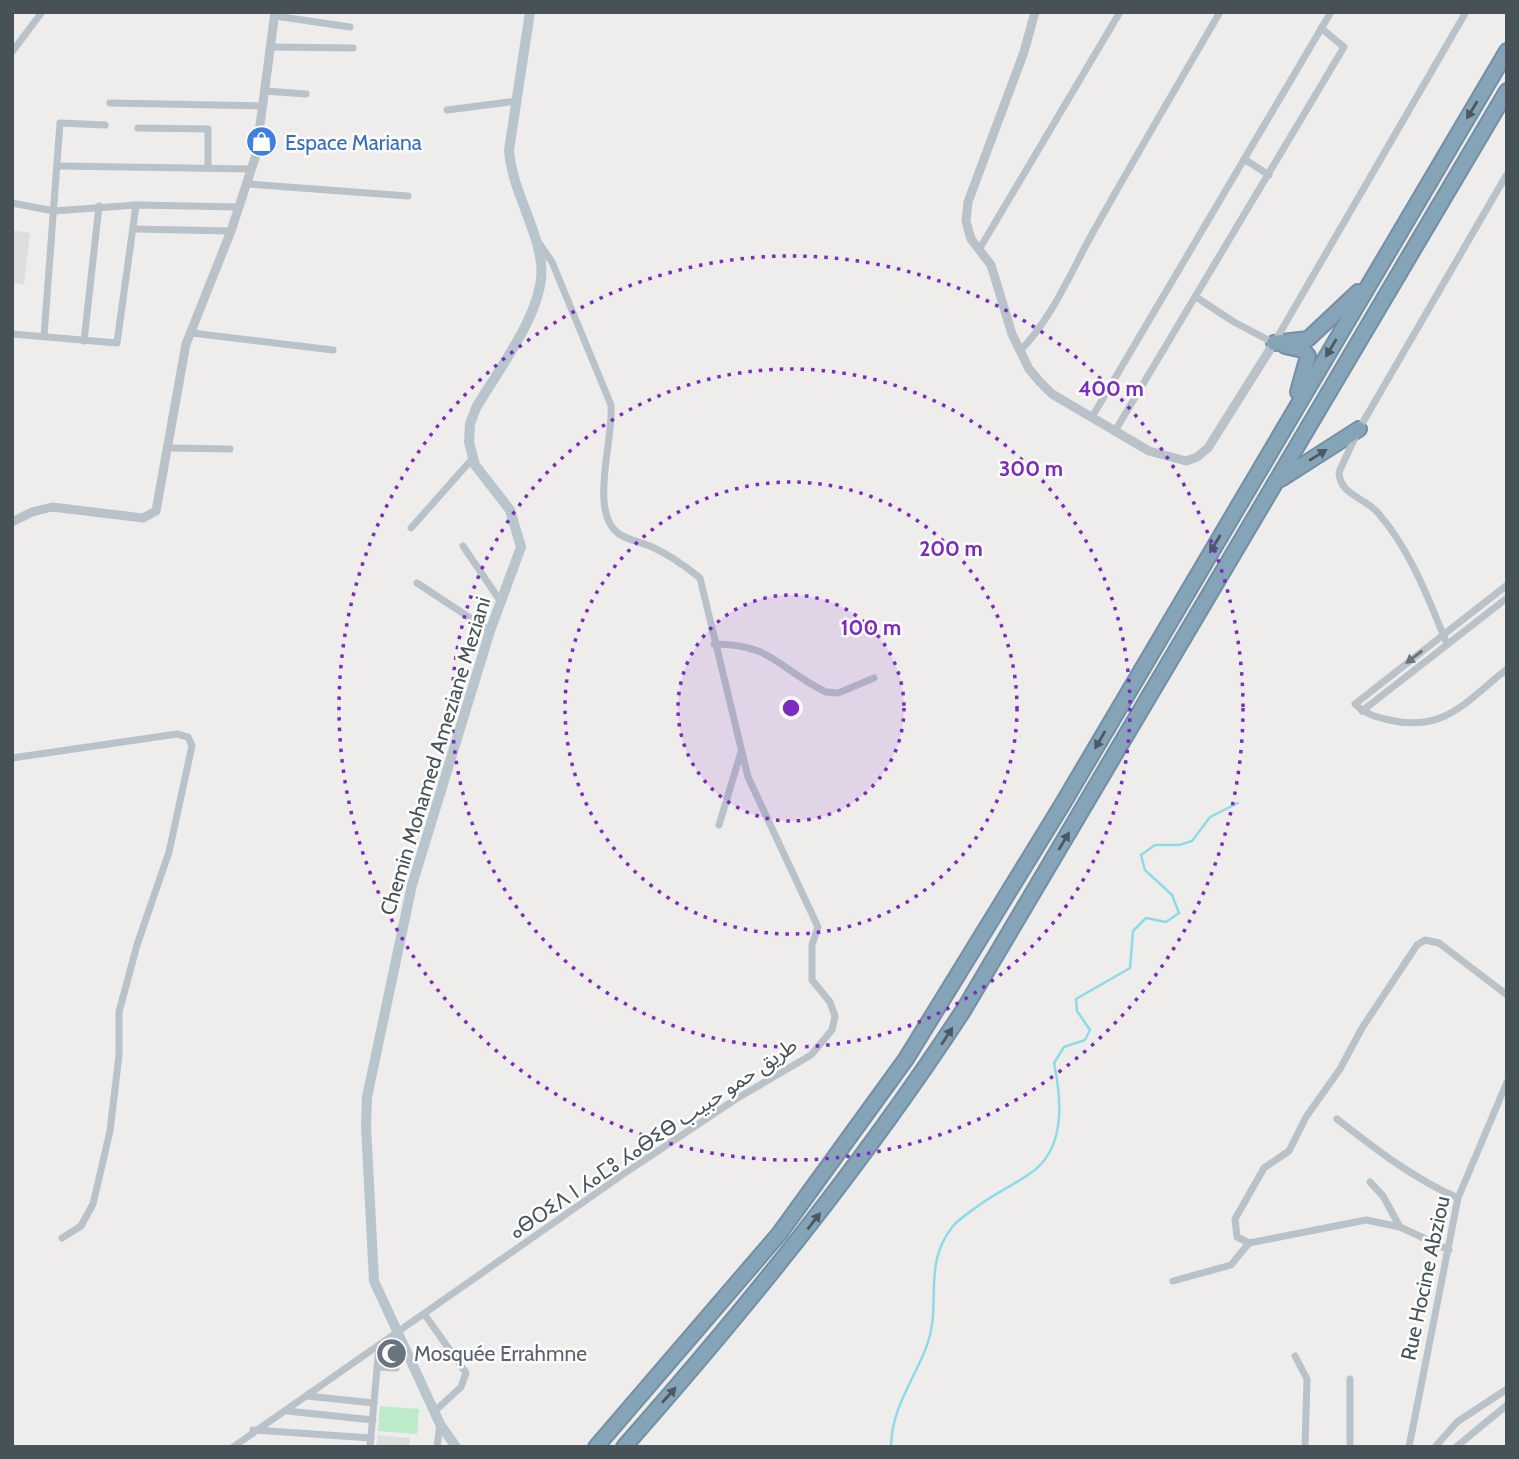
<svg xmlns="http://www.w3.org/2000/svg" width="1519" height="1459" viewBox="0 0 1519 1459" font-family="Cabin,'Noto Sans Arabic','Noto Sans Tifinagh',sans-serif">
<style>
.education{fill:#e0dddd}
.green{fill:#bcebc9}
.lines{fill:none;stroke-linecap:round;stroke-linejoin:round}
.stream{stroke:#8cdce5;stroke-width:2.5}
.motorway-casing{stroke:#728fa4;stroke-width:18}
.minor{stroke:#b8c2c8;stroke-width:7}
.tertiary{stroke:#b8c2c8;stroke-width:9}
.secondary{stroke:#b8c5cd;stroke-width:10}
.motorway{stroke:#86a4b8;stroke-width:14}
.oneway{fill:#4c5962}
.oneway2{fill:#68737a}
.ring{fill:none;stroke:#7b2cbf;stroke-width:3.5;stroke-dasharray:3.5 7}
.labels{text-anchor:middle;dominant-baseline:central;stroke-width:5;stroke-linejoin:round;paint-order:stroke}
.shop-label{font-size:21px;fill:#366cbe;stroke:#fff;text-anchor:start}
.street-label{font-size:21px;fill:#465158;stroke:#fff}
.worship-label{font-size:21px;fill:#5b616d;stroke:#fff;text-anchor:start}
.centre{fill:#7b2cbf;stroke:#fff;stroke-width:3.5}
.ring-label{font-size:21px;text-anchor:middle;font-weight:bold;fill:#7b2cbf;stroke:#fff;stroke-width:5;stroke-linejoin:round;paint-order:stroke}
</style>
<rect width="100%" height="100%" fill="#efecec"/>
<g class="education">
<polygon points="12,230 30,233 24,285 12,283"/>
<polygon points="378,1435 410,1438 409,1447 376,1447"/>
</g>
<polygon class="green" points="380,1406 419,1409 417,1434 378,1431"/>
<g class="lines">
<path class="stream" d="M891,1447C891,1410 913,1381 926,1348C943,1305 921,1266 953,1226C960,1218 970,1212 978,1206C996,1192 1019,1183 1036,1169C1066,1143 1061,1097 1054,1063L1064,1047L1085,1040L1090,1030L1077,1011L1076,999L1130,968L1133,931L1146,918L1166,922L1179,913L1172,895L1145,870L1141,855L1155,845H1179L1192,841L1210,817L1238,803"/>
<defs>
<g id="motorway">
<polyline points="1274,343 1308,339 1358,292"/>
<polyline points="1285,346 1303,350 1308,356 1298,392"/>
<polyline points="1281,479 1359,429"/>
<polyline points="596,1447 779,1234 906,1059 1062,805 1507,51"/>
<path d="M624,1447C748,1306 860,1168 963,1011L1507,91"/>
</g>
</defs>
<use href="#motorway" class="motorway-casing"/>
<g class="minor">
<polyline points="275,16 350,27"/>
<polyline points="271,47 353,48"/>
<polyline points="12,52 42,12"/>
<polyline points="265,91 306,94"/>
<polyline points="110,103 263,106"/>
<polyline points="447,110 517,101"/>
<polyline points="138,128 208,129 208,168"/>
<polyline points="1244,159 1269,175"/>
<polyline points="59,166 252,169"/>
<polyline points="248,184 408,196"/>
<polyline points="12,203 54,211 136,205 239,207"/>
<polyline points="134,229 231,231"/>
<polyline points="980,248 1120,12"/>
<polyline points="1196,297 1234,322 1274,343 1466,12"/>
<polyline points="192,333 333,350"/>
<polyline points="12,334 117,343 136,205"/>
<polyline points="44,336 60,123 105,125"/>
<polyline points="84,341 99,206"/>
<path d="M1020,351C1052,318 1070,274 1092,234C1134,159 1177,86 1220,12"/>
<polyline points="1092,417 1331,12"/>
<polyline points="1115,431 1344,47 1321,28"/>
<polyline points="170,448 230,449"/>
<polyline points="411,528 473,458"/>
<polyline points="463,546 501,602"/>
<polyline points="417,583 490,631"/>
<path d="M1507,585L1355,704C1365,714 1376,717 1389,720C1445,733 1466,701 1507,669"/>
<path d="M714,644C774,644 779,670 826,692L838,693L874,678"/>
<path d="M1447,644C1429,600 1410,549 1378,513C1365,497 1340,496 1339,472L1359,429L1507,174"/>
<polyline points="1362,711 1507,598"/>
<polyline points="12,758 177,734 188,737 192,746 169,852 137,945 119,1012 119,1055 110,1131 93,1204 81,1226 62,1238"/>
<polyline points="719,825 741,752"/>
<path d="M1337,1119C1374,1148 1414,1179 1458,1198"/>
<polyline points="1370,1182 1383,1196 1400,1227"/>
<polyline points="1249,1243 1237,1237 1235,1219 1264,1168 1289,1151 1306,1117 1340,1069 1362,1028 1417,945 1425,940 1439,943 1507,995"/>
<polyline points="1173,1281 1231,1265 1249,1243 1366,1220 1400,1227 1449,1250"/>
<polyline points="425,1315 466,1373 461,1387 434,1412"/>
<polyline points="1295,1356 1307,1379 1305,1447"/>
<polyline points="377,1367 396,1368"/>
<polyline points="307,1396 374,1403"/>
<polyline points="287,1411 373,1420"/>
<polyline points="253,1430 371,1438"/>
<path d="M233,1447L625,1173L736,1099L811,1055L832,1030L835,1016L830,1002L812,980V945L818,927L748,777L700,578C684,565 668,554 650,546C640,542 628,540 619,534C588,512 614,440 611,405L552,262L539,243"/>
<polyline points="370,1447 379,1346"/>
<polyline points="437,1447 440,1424"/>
<polyline points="1350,1447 1350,1379"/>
<polyline points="1409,1447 1458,1198 1507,1082"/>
<polyline points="1435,1447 1457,1422 1507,1389"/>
<polyline points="1456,1447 1507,1405"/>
</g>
<g class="tertiary">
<polyline points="1035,12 1024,52 968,202 966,221 971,239 991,265 1012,334 1029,369 1040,382 1052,394 1149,451 1186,461 1197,457 1208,448 1274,343"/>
<polyline points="12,522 32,512 52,507 143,518 156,511 186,344 231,231 256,155 275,12"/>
</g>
<path class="secondary" d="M456,1447L440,1424L374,1281L366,1126L367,1097L412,885L490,631L521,547L510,510L475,465L469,442L470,424L476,408C498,370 547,308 541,263C536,224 512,190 509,150L530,12"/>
<use href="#motorway" class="motorway"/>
</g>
<defs><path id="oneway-solid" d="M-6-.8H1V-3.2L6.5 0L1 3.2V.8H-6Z" transform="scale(1.75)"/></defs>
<g class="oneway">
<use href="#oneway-solid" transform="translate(1472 110) rotate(121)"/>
<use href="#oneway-solid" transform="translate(1331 348) rotate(121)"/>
<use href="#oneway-solid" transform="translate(1318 455) rotate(-32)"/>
<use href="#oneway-solid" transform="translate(1215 544) rotate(121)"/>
<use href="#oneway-solid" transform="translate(1100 740) rotate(120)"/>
<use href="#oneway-solid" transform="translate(1064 841) rotate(-59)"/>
<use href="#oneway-solid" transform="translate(947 1036) rotate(-57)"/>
<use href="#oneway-solid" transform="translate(814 1221) rotate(-52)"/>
<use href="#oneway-solid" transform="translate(669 1395) rotate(-48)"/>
</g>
<use class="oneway2" href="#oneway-solid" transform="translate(1414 657) rotate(142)"/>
<circle cx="791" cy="708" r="113" fill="#7b2cbf" fill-opacity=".12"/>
<g class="ring">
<circle cx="791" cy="708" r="113"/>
<circle cx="791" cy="708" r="226"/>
<circle cx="791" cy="708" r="339"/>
<circle cx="791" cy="708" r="452"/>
</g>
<defs>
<symbol id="shop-disc" viewBox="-11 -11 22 22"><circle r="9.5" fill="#3f7fe0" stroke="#fff"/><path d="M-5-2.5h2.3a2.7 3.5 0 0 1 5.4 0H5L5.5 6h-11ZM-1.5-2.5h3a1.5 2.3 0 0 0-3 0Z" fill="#fff"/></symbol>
<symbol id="mosque-disc" viewBox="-11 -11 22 22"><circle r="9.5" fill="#6b7280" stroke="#fff"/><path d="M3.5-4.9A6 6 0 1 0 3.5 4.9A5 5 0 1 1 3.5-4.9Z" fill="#fff"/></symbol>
</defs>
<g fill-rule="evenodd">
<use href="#shop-disc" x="244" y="124" width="35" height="35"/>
<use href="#mosque-disc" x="374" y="1336" width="35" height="35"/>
</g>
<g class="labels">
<g class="shop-label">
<text x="285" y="142">Espace Mariana</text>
</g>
<g class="street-label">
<text transform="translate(435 756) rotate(-73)">Chemin Mohamed Ameziane Meziani</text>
<text transform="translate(653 1138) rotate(-34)">ⴰⴱⵔⵉⴷ ⵏ ⵃⴰⵎⵓ ⵃⴰⴱⵉⴱ طريق حمو حبيب</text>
<text transform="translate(1425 1278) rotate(-78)">Rue Hocine Abziou</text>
</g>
<g class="worship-label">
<text x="414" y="1353">Mosquée Errahmne</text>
</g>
</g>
<circle cx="791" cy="708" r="10" class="centre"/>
<g class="ring-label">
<text x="1111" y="396">400 m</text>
<text x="1031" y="476">300 m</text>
<text x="951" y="556">200 m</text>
<text x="871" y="635">100 m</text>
</g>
<rect width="1519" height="1459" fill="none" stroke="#465158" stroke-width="28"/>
</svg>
